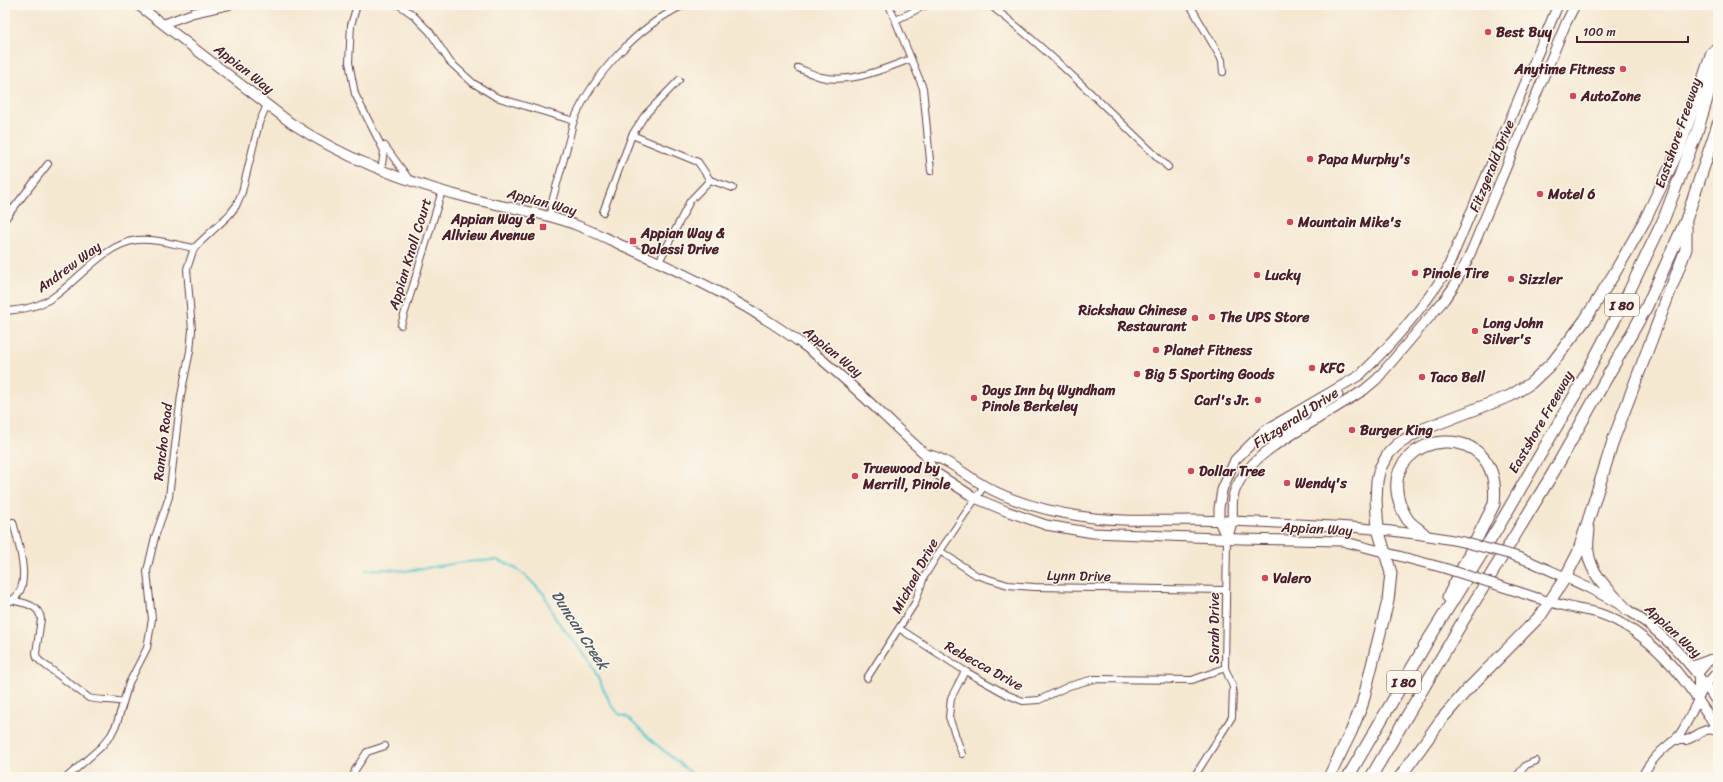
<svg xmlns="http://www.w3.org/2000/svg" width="1723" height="782" viewBox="0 0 1723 782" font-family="Sriracha,sans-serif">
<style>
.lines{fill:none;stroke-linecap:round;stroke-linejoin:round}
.stream{stroke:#59c6d1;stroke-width:2}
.minor-casing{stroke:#643d44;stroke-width:8}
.tertiary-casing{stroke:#643d44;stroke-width:10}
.secondary-casing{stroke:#643d44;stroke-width:11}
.motorway-casing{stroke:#643d44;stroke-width:13}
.minor{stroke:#fff;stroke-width:6}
.tertiary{stroke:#fff;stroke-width:8}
.secondary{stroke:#fff;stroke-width:9}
.motorway{stroke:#fff;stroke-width:11}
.secondary-bridge-casing{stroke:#643d44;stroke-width:11;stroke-linecap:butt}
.secondary-bridge{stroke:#fff;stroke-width:9}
.poi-dot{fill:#d1495b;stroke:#fbf7ec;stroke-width:1.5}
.labels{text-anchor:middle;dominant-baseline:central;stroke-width:3;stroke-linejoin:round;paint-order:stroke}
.shield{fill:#fbf7ec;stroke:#7f6065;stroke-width:1}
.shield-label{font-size:13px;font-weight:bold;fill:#4a1f2b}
.poi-label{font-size:14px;font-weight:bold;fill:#4a1f2b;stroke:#fbf7ec;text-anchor:start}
.street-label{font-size:14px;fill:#4a1f2b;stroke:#fbf7ec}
.water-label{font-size:15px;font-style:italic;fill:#4f5965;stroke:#fbf7ec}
</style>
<rect width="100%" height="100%" fill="#fbf7ec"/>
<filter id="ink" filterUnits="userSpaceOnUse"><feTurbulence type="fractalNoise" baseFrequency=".025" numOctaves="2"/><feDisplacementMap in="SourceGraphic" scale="8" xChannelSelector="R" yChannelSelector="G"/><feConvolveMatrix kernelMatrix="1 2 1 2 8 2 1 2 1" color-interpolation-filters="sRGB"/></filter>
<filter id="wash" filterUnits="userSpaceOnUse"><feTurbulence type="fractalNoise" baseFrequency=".012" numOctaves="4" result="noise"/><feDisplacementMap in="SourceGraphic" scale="16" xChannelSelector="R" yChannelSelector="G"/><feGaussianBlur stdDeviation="0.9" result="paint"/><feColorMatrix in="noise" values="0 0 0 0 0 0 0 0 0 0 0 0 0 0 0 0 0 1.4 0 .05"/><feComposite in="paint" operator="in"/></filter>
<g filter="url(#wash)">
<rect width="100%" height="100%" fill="#f5e8d1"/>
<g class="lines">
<polyline class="stream" points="366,570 384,569 406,571 465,562 497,560 510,565 525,575 544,594 555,618 589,660 611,704 619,714 627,717 652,741 696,777"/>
</g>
</g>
<g filter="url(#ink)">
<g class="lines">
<defs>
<g id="minor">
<polyline points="357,5 351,25 349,62 355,94 384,151 381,171"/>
<polyline points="399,5 412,14 430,32 450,62 473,83 496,97 574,121"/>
<polyline points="889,5 923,88 931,171"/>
<path d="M990,5C1054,54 1109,112 1168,167"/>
<polyline points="1190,5 1222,60 1223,72"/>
<polyline points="896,20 926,5"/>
<path d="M798,68C806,71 813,75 821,77C851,84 883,69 911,59"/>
<polyline points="632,135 645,115 679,80"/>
<polyline points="385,146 409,179"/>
<polyline points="710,180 733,188"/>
<polyline points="603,212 632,135 698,162 710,180 690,201 659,262"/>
<path d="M550,216L551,206C556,186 562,167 567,147C570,138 571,129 574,120C594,74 638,26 684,5"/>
<polyline points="5,219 48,164"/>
<path d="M5,311C21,310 38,307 52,298C78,281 104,244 137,240C156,238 176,245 194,248"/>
<polyline points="401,325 442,191"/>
<polyline points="940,551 976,575 1008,585 1034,587 1226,590"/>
<path d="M11,600C23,603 39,604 41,619L36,653L37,658L41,662L89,698C100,701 111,699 123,702"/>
<path d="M5,603C37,595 18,543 13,522"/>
<polyline points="900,629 965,671 1008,695 1023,701 1039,700 1069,686 1094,679 1192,680 1225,668"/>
<polyline points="867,678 915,603 924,577 940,551 984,486"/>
<polyline points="962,754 949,717 951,698 965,671"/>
<polyline points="67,777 101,747 111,735 117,723 129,683 147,648 152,619 147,571 155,537 169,497 181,395 190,351 192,330 187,269 194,248 229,215 236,206 242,192 259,123 267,105"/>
<polyline points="353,777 355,770 367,752 385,746"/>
<polyline points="1194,777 1232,717 1233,687 1225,668 1227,539"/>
<polyline points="1516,777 1526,765 1536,761"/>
</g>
<g id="tertiary">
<polyline points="163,24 193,13 229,5"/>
<polyline points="1688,664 1694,665 1710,659"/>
<polyline points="1698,697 1698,674 1708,662 1718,655"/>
<path d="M1676,740C1679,740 1683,740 1686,740C1698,737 1705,724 1718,732"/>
<path d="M1642,777C1648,765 1656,755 1667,746C1673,741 1678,738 1682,731C1695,710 1699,689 1718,671"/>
</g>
<g id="secondary">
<path d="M138,5L291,123C347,160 407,183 472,199C508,208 546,213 581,227C599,234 616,243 634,251C694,278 753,307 806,347C848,379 885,418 925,454L933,471L975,498L1006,511L1046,525L1093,533L1241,539L1342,541L1444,568"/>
<path d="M1314,421C1314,408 1327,402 1338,395"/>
<path d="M1274,446C1273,430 1292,428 1301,419C1305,415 1307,410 1309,405"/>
<path d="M925,454C947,458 964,474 983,485C1014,503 1051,512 1086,517C1123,522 1161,520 1198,520C1287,523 1376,525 1463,542"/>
<path d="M1227,539L1219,521V508L1222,490L1235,460L1264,431L1360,375C1392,344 1422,309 1446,272L1558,5"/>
<path d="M1227,539C1229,533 1231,527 1232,521C1233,512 1231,502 1234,493C1241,473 1257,458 1274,446L1364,390L1377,379L1444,300L1454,286L1468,259L1566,23L1575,5"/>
<path d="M1529,561C1562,576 1595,589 1625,608C1663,632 1695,667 1718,704"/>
<path d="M1522,593C1539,599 1556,604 1574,608C1582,610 1591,611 1598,613C1654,632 1688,683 1718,730"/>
</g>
<g id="motorway">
<path d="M1589,530C1588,537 1587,545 1588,552C1591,576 1611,592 1626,609"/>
<path d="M1424,534C1419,529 1412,525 1408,520C1403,513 1400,505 1398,497C1383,432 1504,413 1494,504L1448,597"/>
<polyline points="1329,777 1351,732 1362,705 1388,601 1391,573 1378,529 1376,501 1377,481 1380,468 1389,453 1398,444 1421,430 1510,396 1531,383 1553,362 1585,320 1614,274 1645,220 1679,149 1712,53 1718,47"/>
<polyline points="1348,777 1427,642 1497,529 1576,393 1622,306 1663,221 1697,132 1718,62"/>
<polyline points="1371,777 1467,614 1553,473 1646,308 1686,220 1718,124"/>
<polyline points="1400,777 1441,720 1466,691 1541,615 1565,578 1578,553 1614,438 1686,249 1686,224"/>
</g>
</defs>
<use href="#minor" class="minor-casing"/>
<use href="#tertiary" class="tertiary-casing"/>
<use href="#secondary" class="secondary-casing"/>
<use href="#motorway" class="motorway-casing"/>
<use href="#minor" class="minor"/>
<use href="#tertiary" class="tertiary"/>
<use href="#secondary" class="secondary"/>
<use href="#motorway" class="motorway"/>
<defs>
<g id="secondary-bridge">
<polyline points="1463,542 1512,555 1529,561"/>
<polyline points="1444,568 1522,593"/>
</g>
</defs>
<use href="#secondary-bridge" class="secondary-bridge-casing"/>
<use href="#secondary-bridge" class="secondary-bridge"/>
</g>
</g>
<g class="poi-dot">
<circle cx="1488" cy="32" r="4"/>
<circle cx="1623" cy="69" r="4"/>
<circle cx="1573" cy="96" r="4"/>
<circle cx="1310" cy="159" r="4"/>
<circle cx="1540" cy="194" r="4"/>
<circle cx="1290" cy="222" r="4"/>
<rect x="539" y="223" width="8" height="8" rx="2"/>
<rect x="629" y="237" width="8" height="8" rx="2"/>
<circle cx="1415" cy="273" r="4"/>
<circle cx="1257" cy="275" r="4"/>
<circle cx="1511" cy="279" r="4"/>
<circle cx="1212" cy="317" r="4"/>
<circle cx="1195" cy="318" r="4"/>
<circle cx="1475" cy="331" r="4"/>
<circle cx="1156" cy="350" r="4"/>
<circle cx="1312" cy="368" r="4"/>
<circle cx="1137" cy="374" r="4"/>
<circle cx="1422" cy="377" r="4"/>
<circle cx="974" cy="398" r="4"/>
<circle cx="1258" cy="400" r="4"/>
<circle cx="1352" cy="430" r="4"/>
<circle cx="1191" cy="471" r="4"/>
<circle cx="855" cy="476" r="4"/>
<circle cx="1287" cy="483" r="4"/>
<circle cx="1265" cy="578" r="4"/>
</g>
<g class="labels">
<g class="shield">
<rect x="1605" y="294" width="34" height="22" rx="3"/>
<rect x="1387" y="671" width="34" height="22" rx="3"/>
</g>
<g class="shield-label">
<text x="1622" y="305">I 80</text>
<text x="1404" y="682">I 80</text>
</g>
<g class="poi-label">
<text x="1496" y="32">Best Buy</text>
<text x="1615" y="69" text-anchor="end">Anytime Fitness</text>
<text x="1581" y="96">AutoZone</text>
<text x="1318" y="159">Papa Murphy's</text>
<text x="1548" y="194">Motel 6</text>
<text x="535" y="219" text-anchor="end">Appian Way &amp;<tspan x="535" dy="16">Allview Avenue</tspan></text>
<text x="1298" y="222">Mountain Mike's</text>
<text x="641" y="233">Appian Way &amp;<tspan x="641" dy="16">Dalessi Drive</tspan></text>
<text x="1423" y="273">Pinole Tire</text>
<text x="1265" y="275">Lucky</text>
<text x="1519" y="279">Sizzler</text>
<text x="1187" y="310" text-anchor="end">Rickshaw Chinese<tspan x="1187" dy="16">Restaurant</tspan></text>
<text x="1220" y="317">The UPS Store</text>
<text x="1483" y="323">Long John<tspan x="1483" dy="16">Silver's</tspan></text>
<text x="1164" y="350">Planet Fitness</text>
<text x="1320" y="368">KFC</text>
<text x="1145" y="374">Big 5 Sporting Goods</text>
<text x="1430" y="377">Taco Bell</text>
<text x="982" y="390">Days Inn by Wyndham<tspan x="982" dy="16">Pinole Berkeley</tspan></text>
<text x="1250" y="400" text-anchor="end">Carl's Jr.</text>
<text x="1360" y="430">Burger King</text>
<text x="863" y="468">Truewood by<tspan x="863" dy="16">Merrill, Pinole</tspan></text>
<text x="1199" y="471">Dollar Tree</text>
<text x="1295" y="483">Wendy's</text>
<text x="1273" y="578">Valero</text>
</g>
<g class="street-label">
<text transform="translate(244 69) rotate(38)">Appian Way</text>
<text transform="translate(1678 133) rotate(-71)">Eastshore Freeway</text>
<text transform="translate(1492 166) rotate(-68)">Fitzgerald Drive</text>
<text transform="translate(542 202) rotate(15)">Appian Way</text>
<text transform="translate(410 254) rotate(-73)">Appian Knoll Court</text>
<text transform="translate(69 267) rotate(-36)">Andrew Way</text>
<text transform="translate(833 352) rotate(39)">Appian Way</text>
<text transform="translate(1296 418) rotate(-33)">Fitzgerald Drive</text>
<text transform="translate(1541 422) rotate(-60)">Eastshore Freeway</text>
<text transform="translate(163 442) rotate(-83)">Rancho Road</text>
<text transform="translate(1317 529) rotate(3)">Appian Way</text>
<text transform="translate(915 576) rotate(-62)">Michael Drive</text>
<text transform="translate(1079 576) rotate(1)">Lynn Drive</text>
<text transform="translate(1214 628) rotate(-90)">Sarah Drive</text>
<text transform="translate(1673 631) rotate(43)">Appian Way</text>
<text transform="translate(984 666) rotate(29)">Rebecca Drive</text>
</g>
<g class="water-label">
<text transform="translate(580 630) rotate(57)">Duncan Creek</text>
</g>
</g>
<rect width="1723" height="782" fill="none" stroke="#fbf7ec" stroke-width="20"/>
<path d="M1577 36v6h111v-6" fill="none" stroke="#4a1f2b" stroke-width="2"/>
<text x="1583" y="36" font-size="12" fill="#4a1f2b" stroke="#fbf7ec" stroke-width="3" paint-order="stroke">100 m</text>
</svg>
